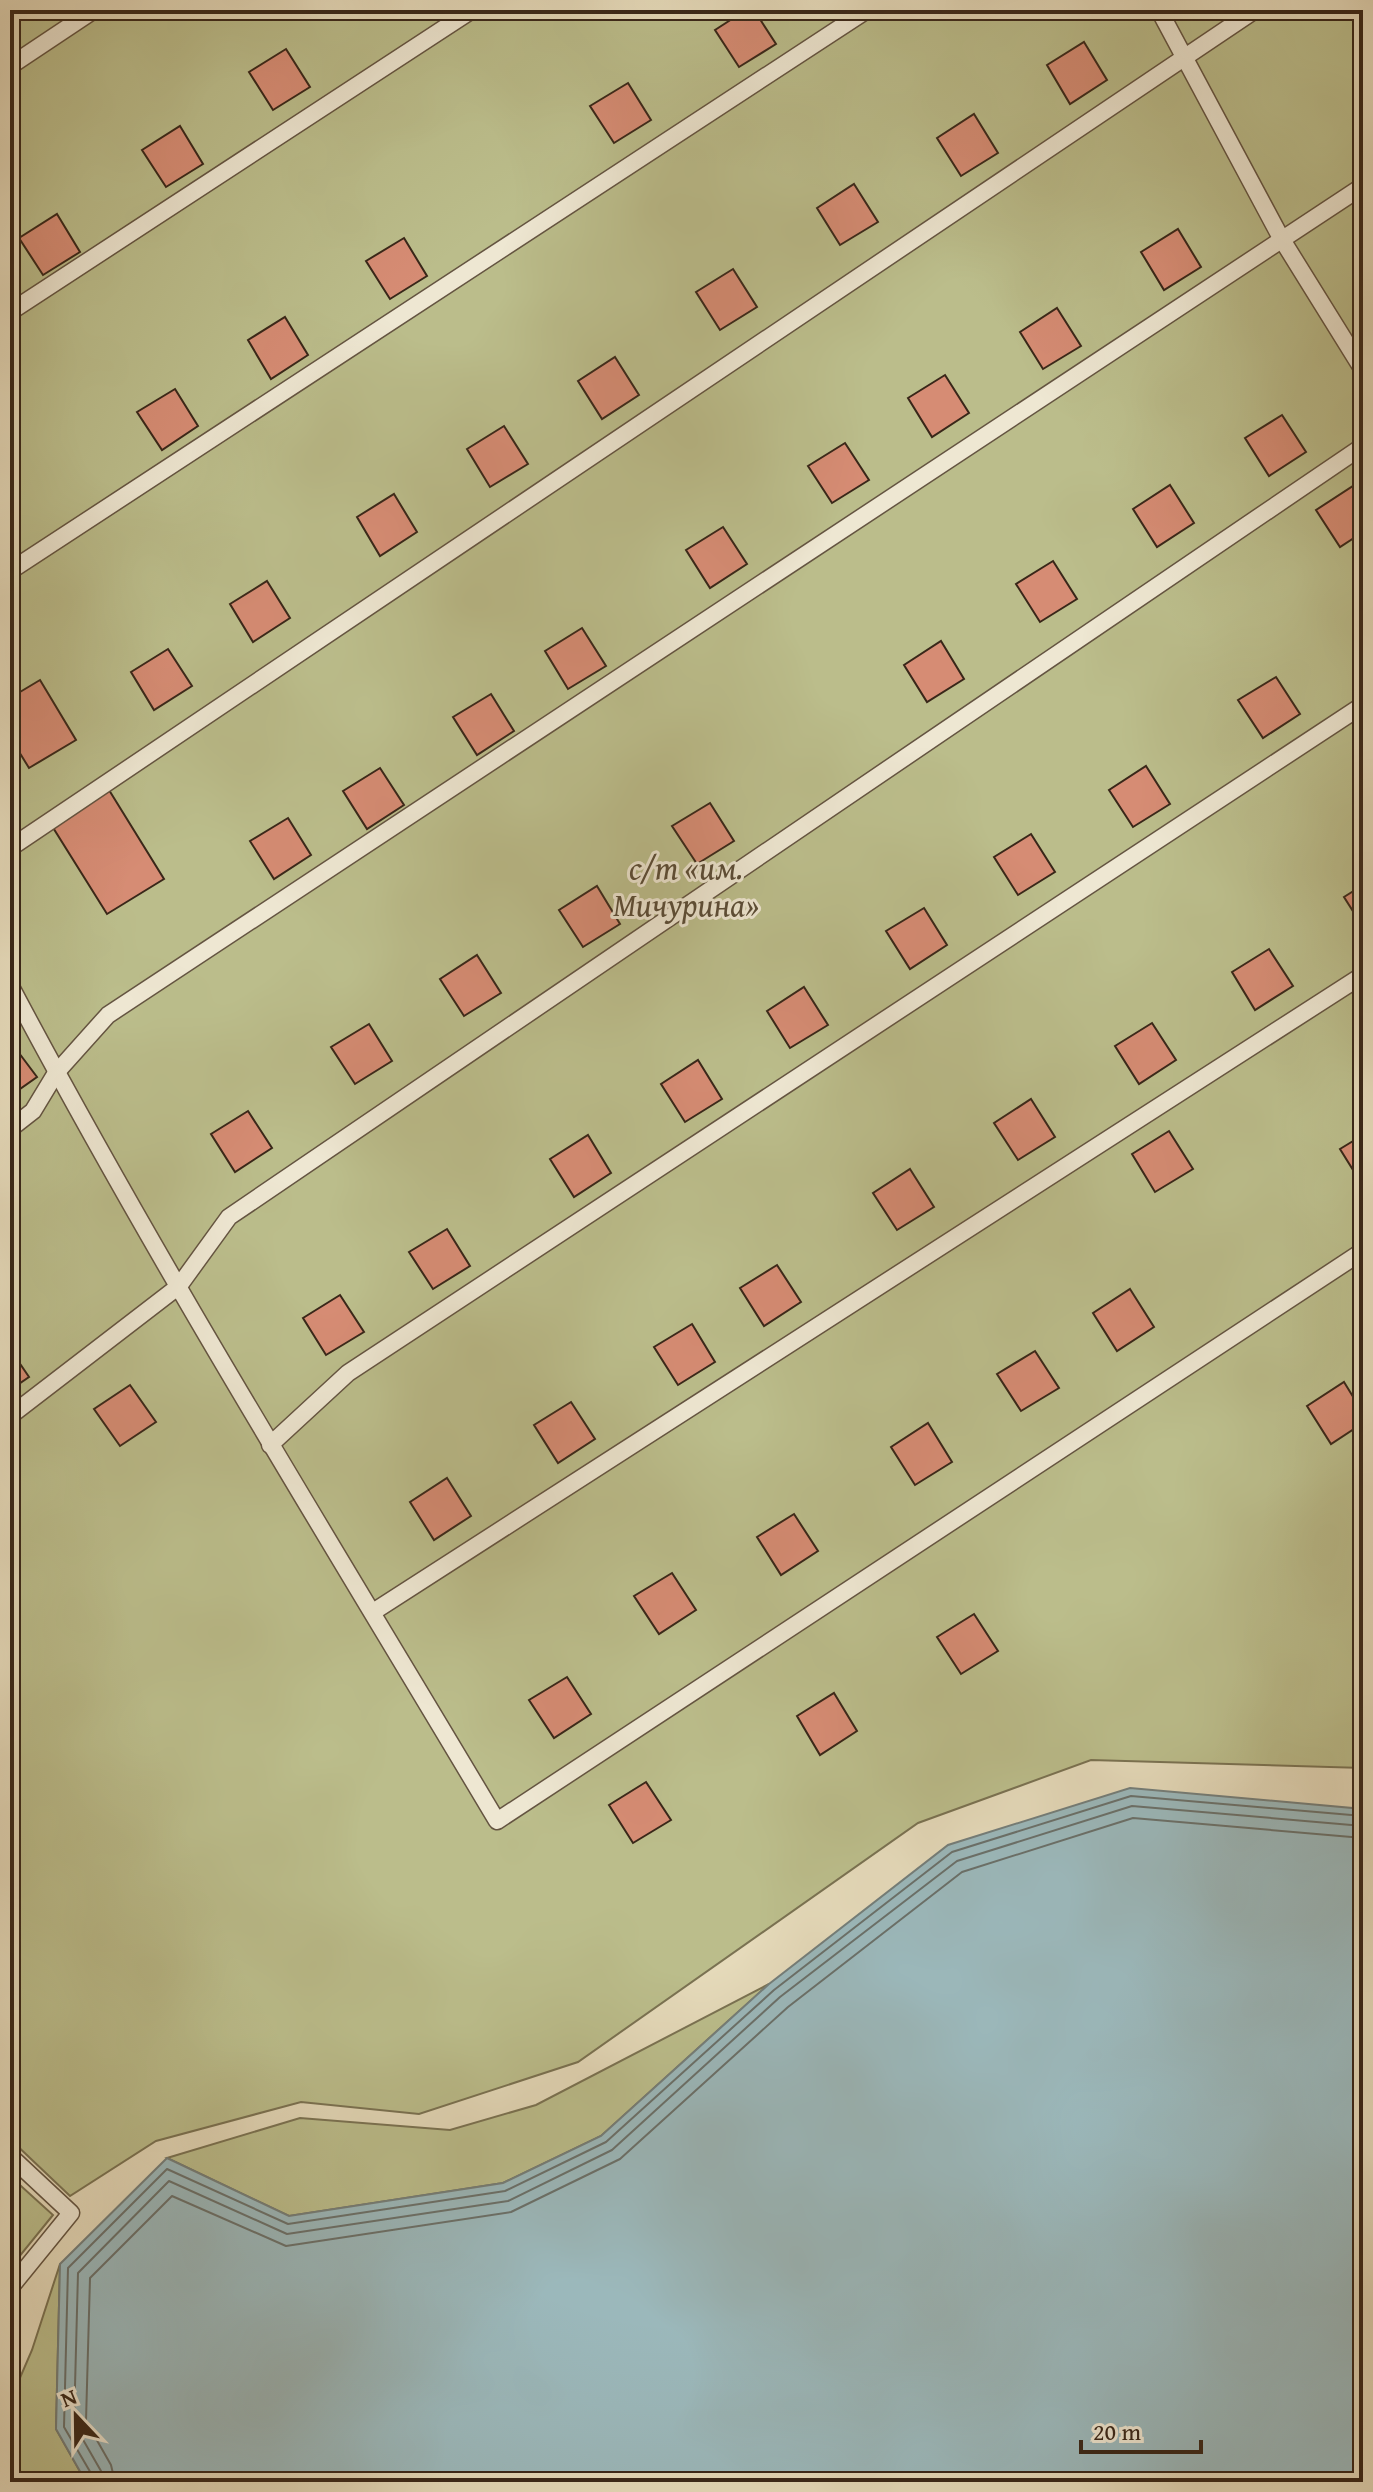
<svg xmlns="http://www.w3.org/2000/svg" width="1373" height="2492" viewBox="0 0 1373 2492" font-family="'Gentium Book Plus',serif">
<style>
.green{fill:#bbbd8b;stroke:#7a7252;stroke-width:2}
.water{fill:#9bb8bb;stroke:#747e7a;stroke-width:2}
.lines{fill:none;stroke-linecap:round;stroke-linejoin:round}
.shore{stroke:#6a706a;stroke-width:2}
.building{fill:#d68c74;stroke:#392719;stroke-width:2}
.service-casing{stroke:#645441;stroke-width:19}
.service{stroke:#eee7d2;stroke-width:16}
.labels{text-anchor:middle;dominant-baseline:central;stroke-width:6;stroke-linejoin:round;paint-order:stroke}
.park-label{font-size:32px;font-style:italic;fill:#5a4c36;stroke:#eee7d2}
</style>
<rect width="100%" height="100%" fill="#e5daba"/>
<filter id="stains"><feTurbulence type="fractalNoise" baseFrequency=".0025" numOctaves="4"/><feColorMatrix values="0 0 0 0 .2 0 0 0 0 .09 0 0 0 0 .02 0 0 0 .5 -.17"/></filter>
<radialGradient id="worn" r=".72"><stop offset=".6" stop-color="#630" stop-opacity="0"/><stop offset="1" stop-color="#630" stop-opacity=".3"/></radialGradient>
<g class="green">
<polygon points="10,10 1363,10 1363,1768 1091,1760 918,1823 578,2062 419,2114 301,2102 156,2141 70,2196 10,2139"/>
<polygon points="769,1984 601,2136 503,2183 289,2216 167,2158 300,2118 450,2130 536,2105"/>
<polygon points="10,2176 53,2215 10,2268"/>
<polygon points="60,2264 56,2429 86,2482 10,2482 10,2401 32,2350"/>
</g>
<polygon class="water" points="1130,1788 1363,1809 1363,2482 86,2482 56,2429 60,2264 167,2158 289,2216 503,2183 601,2136 769,1984 948,1845"/>
<g class="lines">
<g class="shore">
<polyline points="93,2482 92,2475 64,2427 68,2268 167,2169 288,2224 505,2191 606,2142 774,1990 952,1852 1131,1796 1363,1816"/>
<polyline points="103,2482 101,2471 74,2424 78,2273 169,2181 287,2234 508,2201 612,2150 780,1997 957,1861 1132,1806 1363,1826"/>
<polyline points="115,2482 111,2465 86,2421 90,2278 172,2196 286,2246 511,2212 620,2159 788,2007 962,1872 1133,1818 1363,1838"/>
</g>
</g>
<g class="building">
<polygon points="746,10 754,10 776,44 739,67 715,30"/>
<polygon points="1084,42 1107,80 1070,104 1047,65"/>
<polygon points="286,49 310,87 273,110 249,72"/>
<polygon points="628,83 651,120 614,143 590,106"/>
<polygon points="974,114 998,153 961,176 937,138"/>
<polygon points="180,126 203,164 166,187 142,150"/>
<polygon points="854,184 878,222 840,245 817,208"/>
<polygon points="57,214 80,252 43,275 19,238"/>
<polygon points="1178,229 1201,267 1164,290 1141,252"/>
<polygon points="404,238 427,276 390,299 366,261"/>
<polygon points="733,269 757,307 720,330 696,292"/>
<polygon points="1057,308 1081,346 1043,369 1020,332"/>
<polygon points="285,317 308,355 271,379 248,340"/>
<polygon points="615,357 639,395 602,419 578,381"/>
<polygon points="945,375 969,413 932,437 908,398"/>
<polygon points="175,389 198,426 162,450 137,412"/>
<polygon points="1282,415 1306,452 1269,476 1245,438"/>
<polygon points="504,426 528,464 490,487 467,449"/>
<polygon points="845,443 869,480 832,503 808,466"/>
<polygon points="1170,485 1194,523 1157,547 1133,509"/>
<polygon points="1353,486 1363,502 1363,532 1340,547 1316,510"/>
<polygon points="394,494 417,532 380,556 357,517"/>
<polygon points="723,527 747,564 710,588 686,550"/>
<polygon points="1053,561 1077,599 1040,622 1016,584"/>
<polygon points="267,581 290,618 253,642 230,604"/>
<polygon points="582,628 606,666 568,689 545,651"/>
<polygon points="941,641 964,679 927,702 904,665"/>
<polygon points="168,649 192,686 154,710 131,672"/>
<polygon points="1276,677 1300,714 1263,738 1238,700"/>
<polygon points="40,680 76,740 29,768 10,737 10,698"/>
<polygon points="491,694 514,731 477,755 453,717"/>
<polygon points="1146,766 1170,804 1133,827 1109,790"/>
<polygon points="380,768 404,805 367,829 343,791"/>
<polygon points="109,790 164,879 107,914 52,826"/>
<polygon points="710,803 734,841 697,864 672,826"/>
<polygon points="288,818 311,855 274,879 250,841"/>
<polygon points="1031,834 1055,872 1018,895 994,857"/>
<polygon points="1363,885 1363,927 1344,897"/>
<polygon points="597,886 620,924 583,947 559,910"/>
<polygon points="924,908 947,945 910,969 886,931"/>
<polygon points="1269,949 1293,986 1255,1010 1232,972"/>
<polygon points="477,955 501,993 464,1016 440,979"/>
<polygon points="804,987 828,1025 790,1048 767,1011"/>
<polygon points="1152,1023 1176,1060 1139,1084 1115,1046"/>
<polygon points="369,1024 392,1061 355,1084 331,1047"/>
<polygon points="10,1041 37,1077 10,1096"/>
<polygon points="698,1060 722,1099 685,1122 661,1084"/>
<polygon points="1031,1099 1055,1137 1018,1160 994,1123"/>
<polygon points="248,1111 272,1148 235,1172 211,1134"/>
<polygon points="1169,1131 1193,1169 1155,1192 1132,1154"/>
<polygon points="588,1135 611,1173 574,1197 550,1159"/>
<polygon points="1363,1135 1363,1186 1340,1149"/>
<polygon points="910,1169 934,1207 897,1230 873,1193"/>
<polygon points="447,1229 470,1266 433,1289 409,1252"/>
<polygon points="777,1265 801,1302 764,1326 740,1288"/>
<polygon points="1130,1289 1154,1327 1117,1351 1093,1313"/>
<polygon points="340,1295 364,1332 326,1355 303,1318"/>
<polygon points="692,1324 715,1362 678,1385 654,1347"/>
<polygon points="10,1349 29,1377 10,1390"/>
<polygon points="1035,1351 1059,1388 1021,1411 997,1374"/>
<polygon points="1344,1382 1363,1413 1363,1423 1331,1444 1307,1406"/>
<polygon points="130,1385 156,1422 120,1446 94,1409"/>
<polygon points="571,1402 595,1439 558,1463 534,1425"/>
<polygon points="928,1423 952,1462 915,1485 891,1447"/>
<polygon points="447,1478 471,1516 434,1540 410,1502"/>
<polygon points="794,1514 818,1551 781,1575 757,1537"/>
<polygon points="672,1573 696,1610 659,1634 634,1596"/>
<polygon points="974,1614 998,1651 961,1674 937,1637"/>
<polygon points="567,1677 591,1714 554,1738 529,1700"/>
<polygon points="834,1693 857,1731 820,1755 797,1716"/>
<polygon points="646,1782 671,1820 633,1843 609,1805"/>
</g>
<g class="lines">
<defs>
<g id="service">
<polyline points="1159,10 1281,238 1363,370"/>
<polyline points="10,66 94,10"/>
<polyline points="10,312 472,10"/>
<polyline points="10,571 867,10"/>
<polyline points="10,848 1255,10"/>
<path d="M10,985C161,1270 332,1544 497,1821L1363,1251"/>
<polyline points="10,1129 33,1111 56,1073 108,1015 1363,186"/>
<polyline points="10,1416 179,1286 229,1217 1363,446"/>
<polyline points="270,1445 348,1373 1363,705"/>
<polyline points="373,1612 1363,975"/>
<polyline points="10,2156 71,2213 10,2288"/>
</g>
</defs>
<use href="#service" class="service-casing"/>
<use href="#service" class="service"/>
</g>
<g class="labels">
<g class="park-label">
<text x="686" y="867">с/т «им.<tspan x="686" dy="37">Мичурина»</tspan></text>
</g>
</g>
<rect width="1373" height="2492" fill="none" stroke="#e5daba" stroke-width="40"/>
<rect x="12" y="12" width="1349" height="2468" fill="none" stroke="#392719" stroke-width="4"/>
<rect x="20" y="20" width="1333" height="2452" fill="none" stroke="#392719" stroke-width="2"/>
<g transform="translate(76 2416) rotate(338)" stroke="#eee7d2" stroke-width="6" paint-order="stroke">
<path d="M0-6L14 30L0 20L-14 30Z" fill="#392719"/>
<text y="-12" font-size="22" font-weight="bold" text-anchor="middle" fill="#392719">N</text>
</g>
<path d="M1081 2440v12h120v-12" fill="none" stroke="#392719" stroke-width="4"/>
<text x="1093" y="2440" font-size="24" fill="#392719" stroke="#eee7d2" stroke-width="6" paint-order="stroke">20 m</text>
<rect width="100%" height="100%" filter="url(#stains)"/>
<rect width="100%" height="100%" fill="url(#worn)"/>
</svg>
